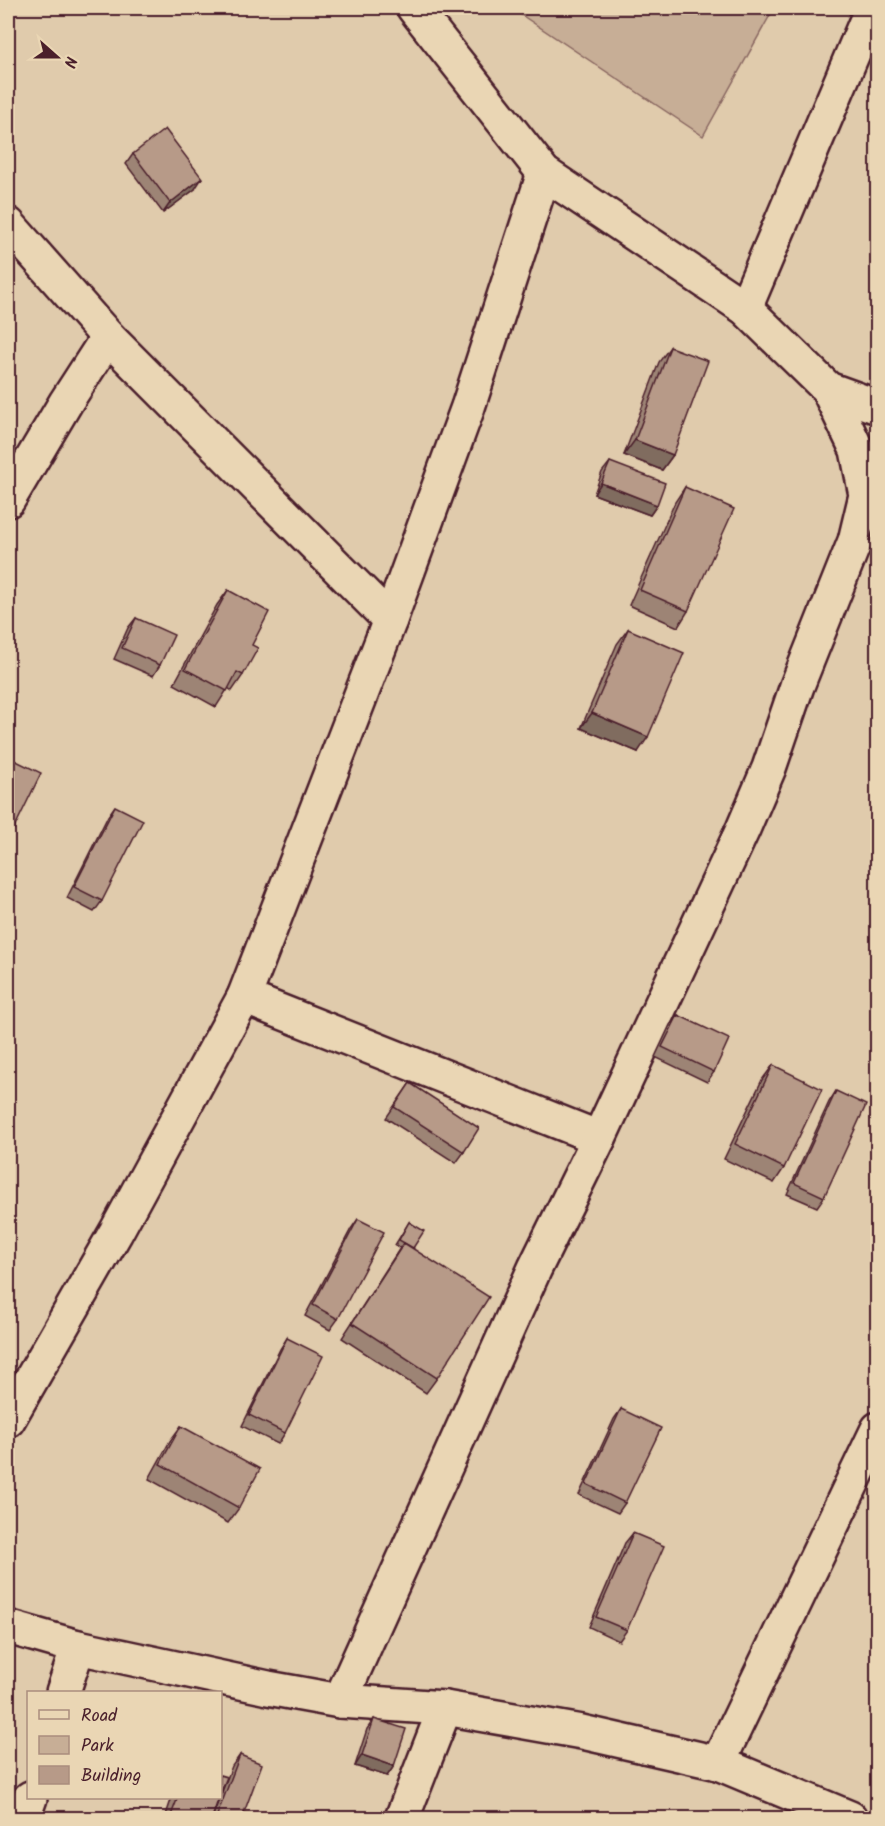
<svg xmlns="http://www.w3.org/2000/svg" width="885" height="1826" viewBox="0 0 885 1826" font-family="Kalam,sans-serif">
<style>
.green{fill:#c7ae96;stroke:#886660;stroke-width:1.5}
.lines{fill:none;stroke-linecap:round;stroke-linejoin:round}
.minor-casing{stroke:#4a1f2b;stroke-width:38}
.minor{stroke:#ead6b4;stroke-width:33}
.wall{fill:#9d8475;stroke:#4a1f2b;stroke-width:1.5}
.shaded-wall{fill:#806c5f;stroke:#4a1f2b;stroke-width:1.5}
.building{fill:#b79a88;stroke:#4a1f2b;stroke-width:1.5}
</style>
<rect width="100%" height="100%" fill="#e0cbac"/>
<filter id="ink" filterUnits="userSpaceOnUse"><feTurbulence type="fractalNoise" baseFrequency=".0167" numOctaves="2"/><feDisplacementMap in="SourceGraphic" scale="12" xChannelSelector="R" yChannelSelector="G"/><feConvolveMatrix kernelMatrix="1 2 1 2 8 2 1 2 1" color-interpolation-filters="sRGB"/></filter>
<g filter="url(#ink)">
<polygon class="green" points="511,8 774,8 703,136"/>
<g class="lines">
<defs>
<g id="minor">
<polyline points="414,8 544,173 745,308 828,389 878,407"/>
<polyline points="8,224 108,337 390,620"/>
<polyline points="745,308 872,8"/>
<polyline points="8,500 66,402 108,337"/>
<polyline points="244,997 599,1138"/>
<polyline points="8,1420 116,1232 244,997 390,620 468,407 544,173"/>
<polyline points="8,1627 78,1647 268,1688 340,1701 445,1708 582,1732 718,1763 850,1818"/>
<polyline points="63,1692 78,1647"/>
<polyline points="340,1701 535,1268 599,1138 743,829 769,768 797,686 855,541 866,495 857,450 828,389"/>
<polyline points="718,1763 878,1429"/>
<polyline points="23,1818 30,1798"/>
<polyline points="402,1818 445,1708"/>
</g>
</defs>
<use href="#minor" class="minor-casing"/>
<use href="#minor" class="minor"/>
</g>
<g class="wall">
<polygon points="133,154 195,189 163,213 126,164"/>
<polygon points="670,347 673,455 662,470 624,455 659,362"/>
<polygon points="610,462 657,505 650,515 594,494 602,472"/>
<polygon points="685,487 688,611 678,627 629,605 675,502"/>
<polygon points="878,518 878,544 869,540"/>
<polygon points="228,590 252,645 243,675 232,691 228,688 216,707 174,684 217,605"/>
<polygon points="136,618 160,665 153,676 114,659 128,628"/>
<polygon points="628,629 638,752 581,728 617,644"/>
<polygon points="115,806 102,901 94,912 67,898 108,816"/>
<polygon points="678,1015 714,1072 707,1082 655,1057 670,1025"/>
<polygon points="773,1065 784,1168 774,1183 724,1159 762,1080"/>
<polygon points="410,1083 464,1152 456,1163 386,1118"/>
<polygon points="836,1091 824,1197 817,1207 787,1194 829,1102"/>
<polygon points="358,1219 338,1319 330,1330 305,1316 351,1229"/>
<polygon points="409,1222 437,1378 426,1393 342,1338 400,1248 395,1245"/>
<polygon points="287,1338 285,1433 278,1444 242,1426 280,1349"/>
<polygon points="621,1409 625,1503 618,1513 579,1495 614,1419"/>
<polygon points="181,1426 239,1508 228,1523 149,1479 170,1441"/>
<polygon points="633,1533 627,1630 619,1641 589,1627 625,1543"/>
<polygon points="374,1719 394,1766 387,1776 355,1766 367,1729"/>
<polygon points="240,1755 242,1818 212,1818 232,1766"/>
<polygon points="172,1797 219,1797 212,1818 165,1818"/>
</g>
<g class="shaded-wall">
<polygon points="202,178 195,189 163,213 170,203"/>
<polygon points="635,440 673,455 662,470 624,455"/>
<polygon points="601,483 657,505 650,515 594,494"/>
<polygon points="876,530 878,530 878,544 869,540"/>
<polygon points="592,713 648,737 638,752 581,728"/>
<polygon points="362,1755 394,1766 387,1776 355,1766"/>
</g>
<g class="building">
<polygon points="165,129 202,178 170,203 133,154"/>
<polygon points="670,347 708,361 673,455 635,440"/>
<polygon points="610,462 665,483 657,505 601,483"/>
<polygon points="685,487 734,509 688,611 640,590"/>
<polygon points="228,590 269,612 252,645 258,648 243,675 237,672 227,691 185,669"/>
<polygon points="136,618 174,635 160,665 122,648"/>
<polygon points="628,629 684,653 648,737 592,713"/>
<polygon points="8,757 41,773 8,841"/>
<polygon points="115,806 143,820 102,901 74,887"/>
<polygon points="678,1015 729,1039 714,1072 662,1047"/>
<polygon points="773,1065 822,1089 784,1168 735,1144"/>
<polygon points="410,1083 479,1128 464,1152 394,1107"/>
<polygon points="836,1091 866,1105 824,1197 794,1183"/>
<polygon points="358,1219 384,1232 338,1319 313,1305"/>
<polygon points="409,1222 424,1231 413,1248 399,1240"/>
<polygon points="404,1243 489,1297 437,1378 352,1323"/>
<polygon points="287,1338 323,1356 285,1433 249,1415"/>
<polygon points="621,1409 661,1428 625,1503 586,1484"/>
<polygon points="181,1426 260,1469 239,1508 160,1464"/>
<polygon points="633,1533 664,1546 627,1630 596,1617"/>
<polygon points="374,1719 406,1729 394,1766 362,1755"/>
<polygon points="240,1755 262,1764 242,1818 216,1818"/>
<polygon points="220,1775 227,1777 220,1794"/>
<polygon points="178,1797 219,1797 212,1818 170,1818"/>
</g>
</g>
<rect width="885" height="1826" fill="none" stroke="#ead6b4" stroke-width="30"/>
<rect x="15" y="15" width="855" height="1796" fill="none" stroke="#4a1f2b" stroke-width="2" filter="url(#ink)"/>
<rect x="27" y="1691" width="195" height="108" fill="#ead6b4" stroke="#aa8d7d" stroke-width="1.5"/>
<rect x="39" y="1710" width="30" height="9" fill="#ead6b4" stroke="#aa8d7d" stroke-width="1.5"/>
<text x="81" y="1721" font-size="18" fill="#4a1f2b">Road</text>
<rect x="39" y="1736" width="30" height="18" fill="#c7ae96" stroke="#aa8d7d" stroke-width="1.5"/>
<text x="81" y="1751" font-size="18" fill="#4a1f2b">Park</text>
<rect x="39" y="1766" width="30" height="18" fill="#b79a88" stroke="#aa8d7d" stroke-width="1.5"/>
<text x="81" y="1781" font-size="18" fill="#4a1f2b">Building</text>
<g transform="translate(57 57) rotate(111)" stroke="#ead6b4" stroke-width="4.5" paint-order="stroke">
<path d="M0-4.5L10 22L0 15L-10 22Z" fill="#4a1f2b"/>
<text y="-9" font-size="16" font-weight="bold" text-anchor="middle" fill="#4a1f2b">N</text>
</g>
</svg>
